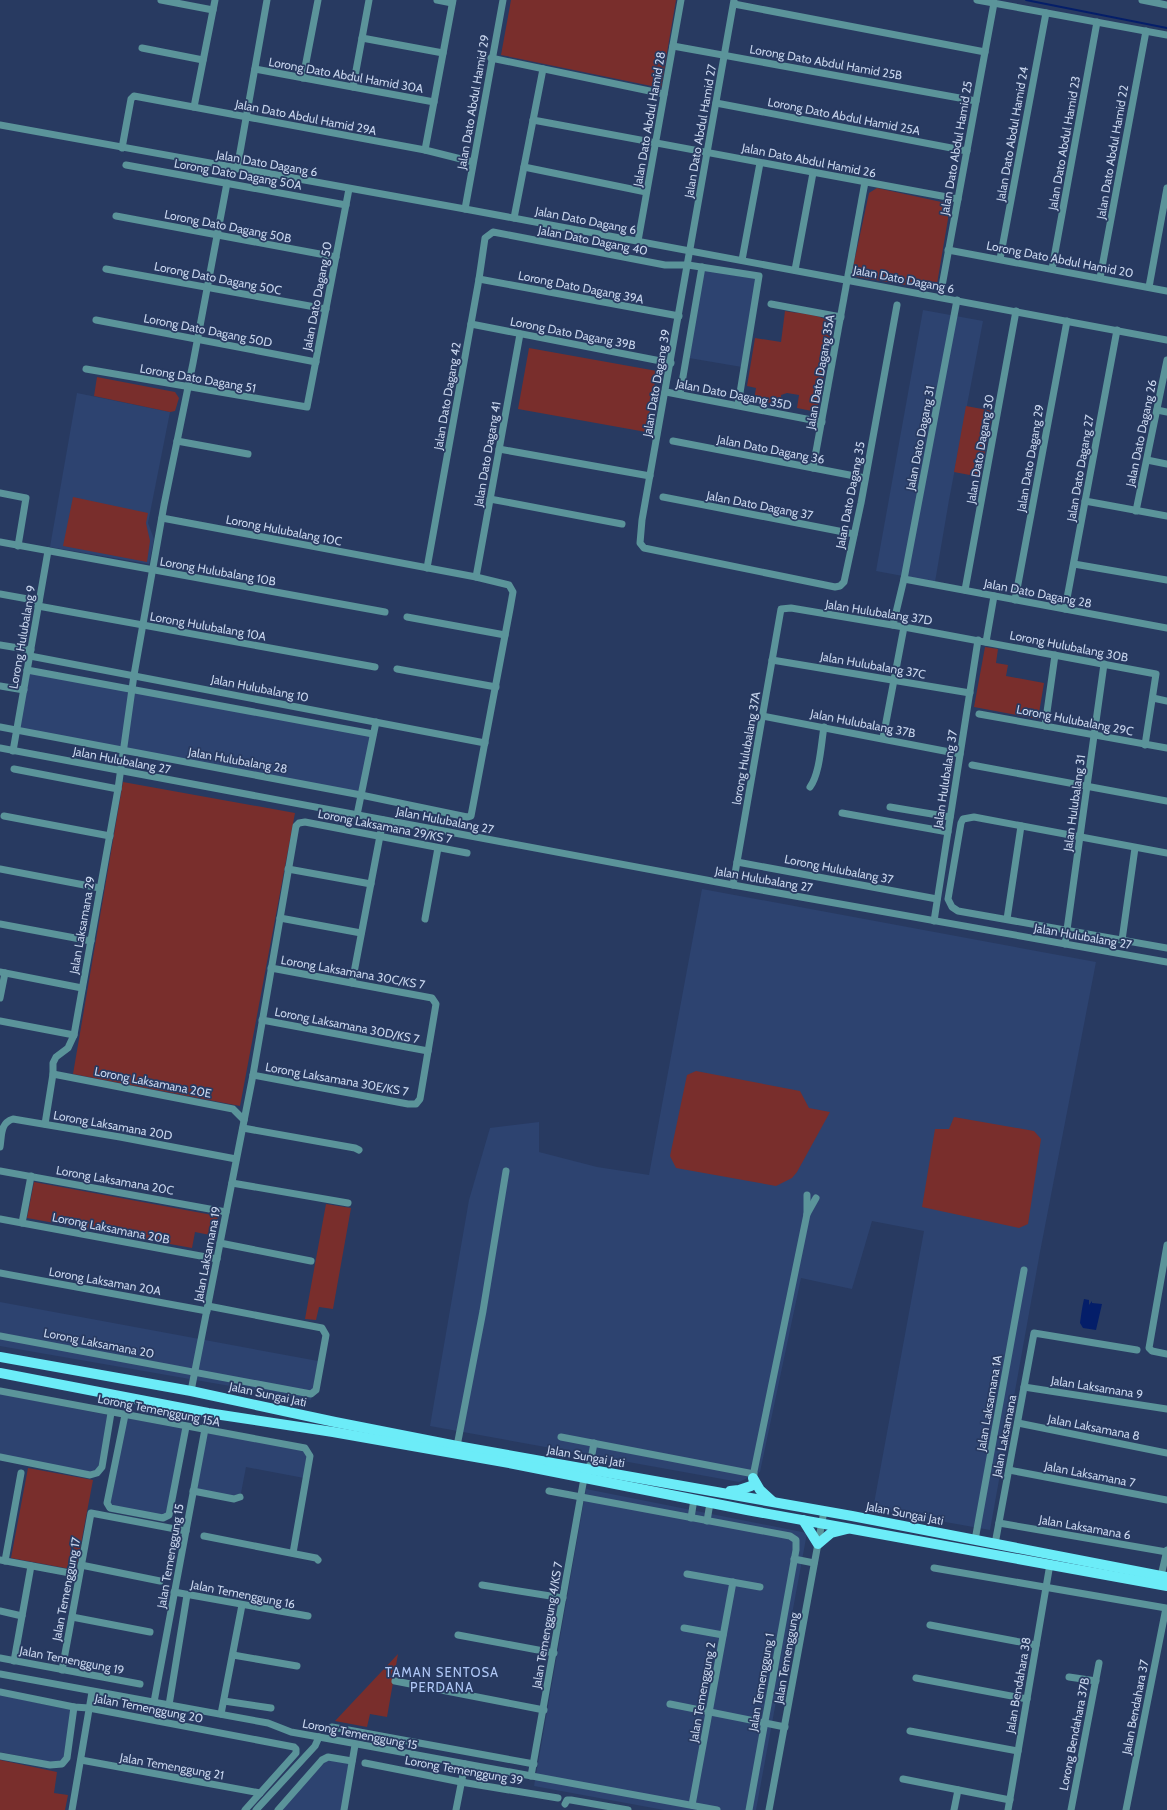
<svg xmlns="http://www.w3.org/2000/svg" width="1167" height="1810" viewBox="0 0 1167 1810" font-family="Cabin,sans-serif">
<style>
.built{fill:#2d4370}
.green{fill:#792e2c}
.water{fill:#041e69}
.lines{fill:none;stroke-linecap:round;stroke-linejoin:round}
.stream{stroke:#041e69;stroke-width:2}
.minor{stroke:#5b949a;stroke-width:7}
.major{stroke:#6cecf8;stroke-width:10}
.labels{text-anchor:middle;dominant-baseline:central;stroke-width:3.5;stroke-linejoin:round;paint-order:stroke}
.street-label{font-size:12px;fill:#c8d5ed;stroke:#283a61}
.neighbourhood-label{font-size:13px;letter-spacing:1px;fill:#aec6f5;stroke:#283a61}
</style>
<rect width="100%" height="100%" fill="#283a61"/>
<g class="built">
<polygon points="704,270 756,279 742,367 689,358"/>
<polygon points="923,310 983,321 949,500 935,582 876,571"/>
<polygon points="77,393 170,412 148,523 154,539 149,564 50,547"/>
<polygon points="29,673 371,736 360,792 19,728"/>
<polygon points="702,889 1096,962 1040,1252 990,1530 873,1509 924,1231 872,1221 852,1289 801,1278 760,1472 739,1482 430,1426 469,1200 490,1128 539,1122 539,1152 597,1167 649,1175"/>
<polygon points="0,1302 318,1361 311,1400 0,1346"/>
<polygon points="0,1394 108,1415 100,1465 95,1470 90,1472 0,1455"/>
<polygon points="127,1418 183,1429 166,1514 162,1516 112,1506 110,1503"/>
<polygon points="206,1433 304,1450 308,1456 304,1478 246,1467 241,1493 233,1496 196,1489"/>
<polygon points="586,1489 807,1533 756,1810 664,1810 534,1786"/>
<polygon points="0,1695 71,1710 64,1757 61,1762 56,1763 0,1752"/>
<polygon points="327,1760 349,1763 341,1810 280,1810"/>
</g>
<g class="green">
<polygon points="511,0 676,0 661,88 501,55"/>
<polygon points="877,188 946,203 950,207 936,290 857,277 852,272 869,193"/>
<path d="M785,311C799,314 826,313 833,327L818,406L812,411L797,408L799,395L787,393L781,395L782,405L754,400L756,388L747,386L755,338L781,342Z"/>
<polygon points="529,348 657,371 646,432 518,409"/>
<polygon points="97,377 175,392 179,398 175,411 170,412 94,396"/>
<polygon points="966,406 993,411 980,477 954,472"/>
<polygon points="73,497 148,513 146,523 150,541 147,562 63,546"/>
<polygon points="985,647 998,649 996,663 1008,665 1006,676 1044,683 1038,719 974,707"/>
<polygon points="123,782 295,813 240,1106 73,1074"/>
<polygon points="696,1071 800,1091 809,1108 830,1112 797,1172 792,1178 776,1186 676,1168 670,1156 687,1075"/>
<polygon points="954,1117 1034,1131 1041,1139 1028,1224 1019,1228 922,1207 935,1129 949,1129"/>
<polygon points="34,1182 218,1216 215,1236 195,1232 192,1248 27,1218"/>
<polygon points="326,1204 351,1208 333,1309 319,1307 316,1320 305,1319"/>
<polygon points="28,1468 93,1480 76,1570 11,1558"/>
<polygon points="398,1654 387,1717 370,1714 367,1727 335,1721"/>
<polygon points="0,1760 57,1772 54,1793 68,1795 65,1810 0,1810"/>
</g>
<path class="water" d="M1084,1299L1089,1300V1305L1092,1301V1303L1102,1304L1096,1330L1083,1328L1080,1323C1081,1316 1082,1307 1084,1299Z"/>
<g class="lines">
<polyline class="stream" points="1026,0 1167,28"/>
<g class="minor">
<polyline points="161,0 213,10"/>
<polyline points="437,0 452,3"/>
<polyline points="734,0 642,520 640,543 644,548 835,587 840,586 844,582 861,503 897,305"/>
<polyline points="977,0 1167,35"/>
<polyline points="1142,0 1167,5"/>
<polyline points="734,4 985,52"/>
<polyline points="362,38 443,53"/>
<polyline points="673,46 976,101"/>
<polyline points="142,48 203,60"/>
<polyline points="491,58 664,94"/>
<polyline points="255,69 434,102"/>
<polyline points="303,78 318,0"/>
<polyline points="353,87 369,0"/>
<polyline points="716,103 967,151"/>
<polyline points="194,107 215,0"/>
<polyline points="533,120 958,199"/>
<polyline points="0,125 465,209 1167,340"/>
<polyline points="122,148 131,99 134,96 425,150 473,162"/>
<polyline points="425,150 453,0"/>
<polyline points="126,165 346,205"/>
<polyline points="524,167 646,192"/>
<polyline points="237,169 267,0"/>
<polyline points="465,209 503,0"/>
<polyline points="116,216 336,257"/>
<polyline points="514,218 543,69"/>
<polyline points="638,241 681,0"/>
<polyline points="948,250 1167,291"/>
<polyline points="1000,259 1046,13"/>
<polyline points="742,260 760,163"/>
<polyline points="106,269 326,309"/>
<polyline points="1052,269 1097,22"/>
<polyline points="795,270 813,173"/>
<polyline points="1100,278 1146,31"/>
<polyline points="479,279 679,316"/>
<polyline points="1149,287 1167,188"/>
<polyline points="940,297 994,3"/>
<polyline points="771,304 841,317"/>
<polyline points="96,320 316,362"/>
<polyline points="471,324 671,363"/>
<polyline points="86,369 307,407 349,189"/>
<polyline points="666,392 822,422"/>
<polyline points="680,394 702,267"/>
<polyline points="1157,410 1167,412"/>
<polyline points="177,441 248,454"/>
<polyline points="673,441 865,478"/>
<polyline points="499,449 650,476"/>
<polyline points="1147,460 1167,464"/>
<polyline points="813,468 865,182"/>
<polyline points="0,493 26,498 18,546"/>
<polyline points="663,497 854,534"/>
<polyline points="490,499 622,524"/>
<polyline points="1085,501 1167,516"/>
<polyline points="1136,511 1167,360"/>
<polyline points="0,542 385,612"/>
<polyline points="1074,564 1167,580"/>
<polyline points="427,568 479,279 485,238 493,232 665,265 688,265 759,276 738,405"/>
<polyline points="476,577 520,334"/>
<polyline points="904,579 1167,628"/>
<polyline points="965,590 1016,311"/>
<polyline points="0,594 39,601"/>
<polyline points="1015,600 1067,321"/>
<polyline points="38,606 375,667"/>
<polyline points="1065,609 1117,330"/>
<polyline points="407,617 505,635"/>
<polyline points="893,625 904,579 957,300"/>
<polyline points="986,642 994,596"/>
<polyline points="0,645 31,650"/>
<polyline points="30,656 485,743"/>
<polyline points="772,660 970,693"/>
<polyline points="397,669 496,687"/>
<polyline points="27,670 373,734"/>
<polyline points="0,686 24,690"/>
<polyline points="1153,698 1167,701"/>
<polyline points="979,714 1167,748"/>
<polyline points="762,716 960,754"/>
<polyline points="1045,726 1055,655"/>
<polyline points="0,727 361,795 467,817 471,816 510,609 513,592 509,585 476,577 162,518"/>
<polyline points="883,738 904,627"/>
<polyline points="0,748 733,885 1167,962"/>
<polyline points="13,751 48,551"/>
<polyline points="972,765 1167,801"/>
<polyline points="14,769 118,789"/>
<path d="M810,787C820,773 821,744 824,727"/>
<polyline points="890,807 950,817"/>
<polyline points="842,813 948,832"/>
<polyline points="357,815 376,722"/>
<polyline points="4,816 110,836"/>
<polyline points="1167,853 974,817 963,819 961,823 948,899 952,907 958,911 1167,948"/>
<polyline points="737,862 937,899"/>
<polyline points="0,869 100,888"/>
<polyline points="288,869 371,884"/>
<polyline points="733,885 781,609 791,608 904,627 1156,674 1145,745"/>
<polyline points="280,918 361,933"/>
<polyline points="425,919 438,848"/>
<polyline points="1007,919 1021,826"/>
<polyline points="934,921 978,640"/>
<polyline points="0,924 91,941"/>
<polyline points="1122,940 1135,848"/>
<polyline points="1065,944 1104,664"/>
<polyline points="0,972 82,988"/>
<polyline points="352,983 383,820"/>
<polyline points="0,998 5,973"/>
<polyline points="262,1020 428,1051"/>
<polyline points="0,1021 74,1035"/>
<polyline points="53,1074 233,1109 244,1120"/>
<polyline points="253,1075 408,1104 416,1104 420,1099 436,1004 432,998 271,968"/>
<polyline points="45,1124 53,1074 53,1063 56,1057 68,1048 74,1035 118,789 134,675 164,505 193,363 227,183"/>
<polyline points="243,1128 355,1148 359,1150"/>
<path d="M0,1147C2,1135 0,1123 13,1119L120,1137L236,1159"/>
<polyline points="0,1171 226,1212"/>
<polyline points="232,1183 348,1203"/>
<polyline points="807,1214 816,1198"/>
<polyline points="0,1219 217,1259"/>
<polyline points="22,1223 31,1176"/>
<polyline points="220,1243 311,1261"/>
<polyline points="1167,1245 1149,1348 1152,1351 1167,1354"/>
<polyline points="0,1273 207,1311"/>
<polyline points="0,1336 311,1394 316,1390 326,1335 322,1328 208,1306"/>
<polyline points="1024,1387 1167,1409"/>
<polyline points="0,1391 305,1448 310,1456 293,1553"/>
<polyline points="191,1391 253,1075 296,826 299,823 305,822 467,853"/>
<polyline points="125,1415 107,1503 110,1508 163,1518 169,1515 186,1427"/>
<polyline points="1018,1423 1167,1453"/>
<polyline points="561,1437 754,1474"/>
<polyline points="457,1446 483,1311 506,1171"/>
<polyline points="0,1457 90,1475 97,1473 102,1467 111,1413"/>
<polyline points="589,1470 594,1443"/>
<polyline points="1009,1470 1167,1500"/>
<polyline points="752,1481 807,1214 807,1195"/>
<polyline points="193,1491 234,1499 240,1497"/>
<polyline points="549,1491 790,1536 796,1540 796,1550 749,1810"/>
<polyline points="691,1518 694,1499"/>
<polyline points="707,1521 710,1503"/>
<polyline points="999,1523 1167,1552"/>
<polyline points="204,1536 316,1558 318,1560"/>
<polyline points="975,1540 1024,1270"/>
<polyline points="995,1544 1034,1333 1137,1350"/>
<polyline points="794,1559 814,1563"/>
<polyline points="0,1560 70,1573"/>
<polyline points="5,1561 21,1473"/>
<polyline points="81,1565 160,1581"/>
<polyline points="934,1568 1166,1608 1126,1810"/>
<polyline points="687,1574 760,1587"/>
<polyline points="1161,1576 1167,1550"/>
<polyline points="482,1585 563,1598"/>
<polyline points="174,1592 308,1616"/>
<polyline points="0,1611 22,1616"/>
<polyline points="72,1617 150,1632"/>
<polyline points="930,1625 1036,1645"/>
<polyline points="684,1628 723,1635"/>
<polyline points="458,1635 554,1653"/>
<polyline points="233,1655 297,1666"/>
<polyline points="0,1658 140,1684"/>
<polyline points="14,1661 31,1566"/>
<polyline points="62,1670 91,1513 186,1531"/>
<polyline points="0,1674 268,1723 291,1732 319,1737 717,1810"/>
<polyline points="1069,1677 1096,1681"/>
<polyline points="916,1678 1027,1699"/>
<polyline points="395,1681 544,1710"/>
<polyline points="0,1692 74,1707 89,1708 294,1747 296,1749 296,1753 245,1810"/>
<polyline points="224,1701 271,1708"/>
<polyline points="154,1702 208,1413"/>
<polyline points="670,1704 785,1727"/>
<polyline points="169,1705 187,1595"/>
<polyline points="221,1714 242,1605"/>
<polyline points="332,1727 534,1764"/>
<polyline points="910,1731 1018,1751"/>
<polyline points="0,1756 50,1765 62,1764 67,1758 74,1707"/>
<polyline points="81,1760 260,1793"/>
<polyline points="365,1763 461,1782 558,1798"/>
<polyline points="531,1776 584,1478"/>
<polyline points="903,1779 1010,1800"/>
<polyline points="565,1804 567,1800 571,1800 628,1810"/>
<polyline points="692,1805 733,1582"/>
<polyline points="72,1810 92,1692"/>
<polyline points="256,1810 315,1746 319,1737"/>
<polyline points="278,1810 322,1760 328,1757 352,1761"/>
<polyline points="344,1810 355,1745"/>
<polyline points="456,1810 465,1764"/>
<polyline points="769,1810 824,1511"/>
<polyline points="954,1810 958,1790"/>
<polyline points="1008,1810 1050,1564"/>
<polyline points="1071,1810 1099,1663"/>
</g>
<g class="major">
<polyline points="0,1357 191,1391 335,1422 457,1446 852,1516 1167,1577"/>
<polyline points="0,1373 208,1413 333,1432 514,1464 747,1510 1167,1586"/>
<polyline points="753,1478 760,1490 772,1501"/>
<polyline points="730,1491 739,1490 751,1486"/>
<polyline points="803,1520 818,1544 831,1533 847,1529"/>
</g>
</g>
<g class="labels">
<g class="street-label">
<text transform="translate(826 62) rotate(10)">Lorong Dato Abdul Hamid 25B</text>
<text transform="translate(346 75) rotate(10)">Lorong Dato Abdul Hamid 30A</text>
<text transform="translate(473 102) rotate(-80)">Jalan Dato Abdul Hamid 29</text>
<text transform="translate(844 116) rotate(11)">Lorong Dato Abdul Hamid 25A</text>
<text transform="translate(306 117) rotate(11)">Jalan Dato Abdul Hamid 29A</text>
<text transform="translate(649 119) rotate(-80)">Jalan Dato Abdul Hamid 28</text>
<text transform="translate(700 131) rotate(-80)">Jalan Dato Abdul Hamid 27</text>
<text transform="translate(1012 134) rotate(-80)">Jalan Dato Abdul Hamid 24</text>
<text transform="translate(1064 143) rotate(-80)">Jalan Dato Abdul Hamid 23</text>
<text transform="translate(956 148) rotate(-80)">Jalan Dato Abdul Hamid 25</text>
<text transform="translate(1112 152) rotate(-80)">Jalan Dato Abdul Hamid 22</text>
<text transform="translate(809 160) rotate(11)">Jalan Dato Abdul Hamid 26</text>
<text transform="translate(267 163) rotate(10)">Jalan Dato Dagang 6</text>
<text transform="translate(238 174) rotate(10)">Lorong Dato Dagang 50A</text>
<text transform="translate(586 220) rotate(11)">Jalan Dato Dagang 6</text>
<text transform="translate(228 226) rotate(11)">Lorong Dato Dagang 50B</text>
<text transform="translate(593 240) rotate(11)">Jalan Dato Dagang 40</text>
<text transform="translate(1060 259) rotate(11)">Lorong Dato Abdul Hamid 20</text>
<text transform="translate(218 278) rotate(11)">Lorong Dato Dagang 50C</text>
<text transform="translate(904 279) rotate(11)">Jalan Dato Dagang 6</text>
<text transform="translate(581 287) rotate(11)">Lorong Dato Dagang 39A</text>
<text transform="translate(317 296) rotate(-79)">Jalan Dato Dagang 50</text>
<text transform="translate(208 330) rotate(11)">Lorong Dato Dagang 50D</text>
<text transform="translate(573 333) rotate(11)">Lorong Dato Dagang 39B</text>
<text transform="translate(820 372) rotate(-80)">Jalan Dato Dagang 35A</text>
<text transform="translate(198 378) rotate(10)">Lorong Dato Dagang 51</text>
<text transform="translate(656 383) rotate(-80)">Jalan Dato Dagang 39</text>
<text transform="translate(734 394) rotate(11)">Jalan Dato Dagang 35D</text>
<text transform="translate(447 396) rotate(-80)">Jalan Dato Dagang 42</text>
<text transform="translate(1141 433) rotate(-78)">Jalan Dato Dagang 26</text>
<text transform="translate(920 438) rotate(-79)">Jalan Dato Dagang 31</text>
<text transform="translate(771 449) rotate(11)">Jalan Dato Dagang 36</text>
<text transform="translate(980 449) rotate(-80)">Jalan Dato Dagang 30</text>
<text transform="translate(487 454) rotate(-80)">Jalan Dato Dagang 41</text>
<text transform="translate(1030 458) rotate(-80)">Jalan Dato Dagang 29</text>
<text transform="translate(1080 468) rotate(-80)">Jalan Dato Dagang 27</text>
<text transform="translate(850 495) rotate(-79)">Jalan Dato Dagang 35</text>
<text transform="translate(760 505) rotate(11)">Jalan Dato Dagang 37</text>
<text transform="translate(284 530) rotate(11)">Lorong Hulubalang 10C</text>
<text transform="translate(218 571) rotate(10)">Lorong Hulubalang 10B</text>
<text transform="translate(1038 593) rotate(11)">Jalan Dato Dagang 28</text>
<text transform="translate(879 612) rotate(9)">Jalan Hulubalang 37D</text>
<text transform="translate(208 626) rotate(10)">Lorong Hulubalang 10A</text>
<text transform="translate(22 637) rotate(-80)">Lorong Hulubalang 9</text>
<text transform="translate(1069 646) rotate(11)">Lorong Hulubalang 30B</text>
<text transform="translate(873 665) rotate(10)">Jalan Hulubalang 37C</text>
<text transform="translate(260 688) rotate(11)">Jalan Hulubalang 10</text>
<text transform="translate(1075 720) rotate(11)">Lorong Hulubalang 29C</text>
<text transform="translate(863 723) rotate(11)">Jalan Hulubalang 37B</text>
<text transform="translate(746 748) rotate(-80)">lorong Hulubalang 37A</text>
<text transform="translate(122 760) rotate(11)">Jalan Hulubalang 27</text>
<text transform="translate(238 760) rotate(10)">Jalan Hulubalang 28</text>
<text transform="translate(945 779) rotate(-81)">Jalan Hulubalang 37</text>
<text transform="translate(1074 803) rotate(-82)">Jalan Hulubalang 31</text>
<text transform="translate(445 820) rotate(11)">Jalan Hulubalang 27</text>
<text transform="translate(385 826) rotate(11)">Lorong Laksamana 29/KS 7</text>
<text transform="translate(839 869) rotate(11)">Lorong Hulubalang 37</text>
<text transform="translate(764 879) rotate(10)">Jalan Hulubalang 27</text>
<text transform="translate(82 925) rotate(-80)">Jalan Laksamana 29</text>
<text transform="translate(1083 936) rotate(10)">Jalan Hulubalang 27</text>
<text transform="translate(353 972) rotate(10)">Lorong Laksamana 30C/KS 7</text>
<text transform="translate(347 1025) rotate(11)">Lorong Laksamana 30D/KS 7</text>
<text transform="translate(337 1079) rotate(10)">Lorong Laksamana 30E/KS 7</text>
<text transform="translate(153 1082) rotate(11)">Lorong Laksamana 20E</text>
<text transform="translate(113 1125) rotate(10)">Lorong Laksamana 20D</text>
<text transform="translate(115 1180) rotate(10)">Lorong Laksamana 20C</text>
<text transform="translate(111 1228) rotate(11)">Lorong Laksamana 20B</text>
<text transform="translate(207 1254) rotate(-79)">Jalan Laksamana 19</text>
<text transform="translate(105 1281) rotate(10)">Lorong Laksaman 20A</text>
<text transform="translate(99 1343) rotate(11)">Lorong Laksamana 20</text>
<text transform="translate(1097 1387) rotate(9)">Jalan Laksamana 9</text>
<text transform="translate(268 1394) rotate(12)">Jalan Sungai Jati</text>
<text transform="translate(989 1403) rotate(-80)">Jalan Laksamana 1A</text>
<text transform="translate(159 1410) rotate(11)">Lorong Temenggung 15A</text>
<text transform="translate(1094 1427) rotate(11)">Jalan Laksamana 8</text>
<text transform="translate(1004 1436) rotate(-79)">Jalan Laksamana</text>
<text transform="translate(586 1456) rotate(10)">Jalan Sungai Jati</text>
<text transform="translate(1090 1474) rotate(11)">Jalan Laksamana 7</text>
<text transform="translate(905 1513) rotate(11)">Jalan Sungai Jati</text>
<text transform="translate(1085 1527) rotate(10)">Jalan Laksamana 6</text>
<text transform="translate(170 1556) rotate(-80)">Jalan Temenggung 15</text>
<text transform="translate(66 1589) rotate(-79)">Jalan Temenggung 17</text>
<text transform="translate(243 1594) rotate(11)">Jalan Temenggung 16</text>
<text transform="translate(547 1625) rotate(-80)">Jalan Temenggung 4/KS 7</text>
<text transform="translate(786 1658) rotate(-80)">Jalan Temenggung</text>
<text transform="translate(72 1660) rotate(11)">Jalan Temenggung 19</text>
<text transform="translate(761 1682) rotate(-80)">Jalan Temenggung 1</text>
<text transform="translate(1018 1685) rotate(-80)">Jalan Bendahara 38</text>
<text transform="translate(702 1692) rotate(-80)">Jalan Temenggung 2</text>
<text transform="translate(1135 1707) rotate(-79)">Jalan Bendahara 37</text>
<text transform="translate(149 1708) rotate(11)">Jalan Temenggung 20</text>
<text transform="translate(360 1734) rotate(11)">Lorong Temenggung 15</text>
<text transform="translate(1074 1734) rotate(-79)">Lorong Bendahara 37B</text>
<text transform="translate(172 1766) rotate(10)">Jalan Temenggung 21</text>
<text transform="translate(464 1770) rotate(10)">Lorong Temenggung 39</text>
</g>
<g class="neighbourhood-label">
<text x="442" y="1672">TAMAN SENTOSA<tspan x="442" dy="15">PERDANA</tspan></text>
</g>
</g>
</svg>
